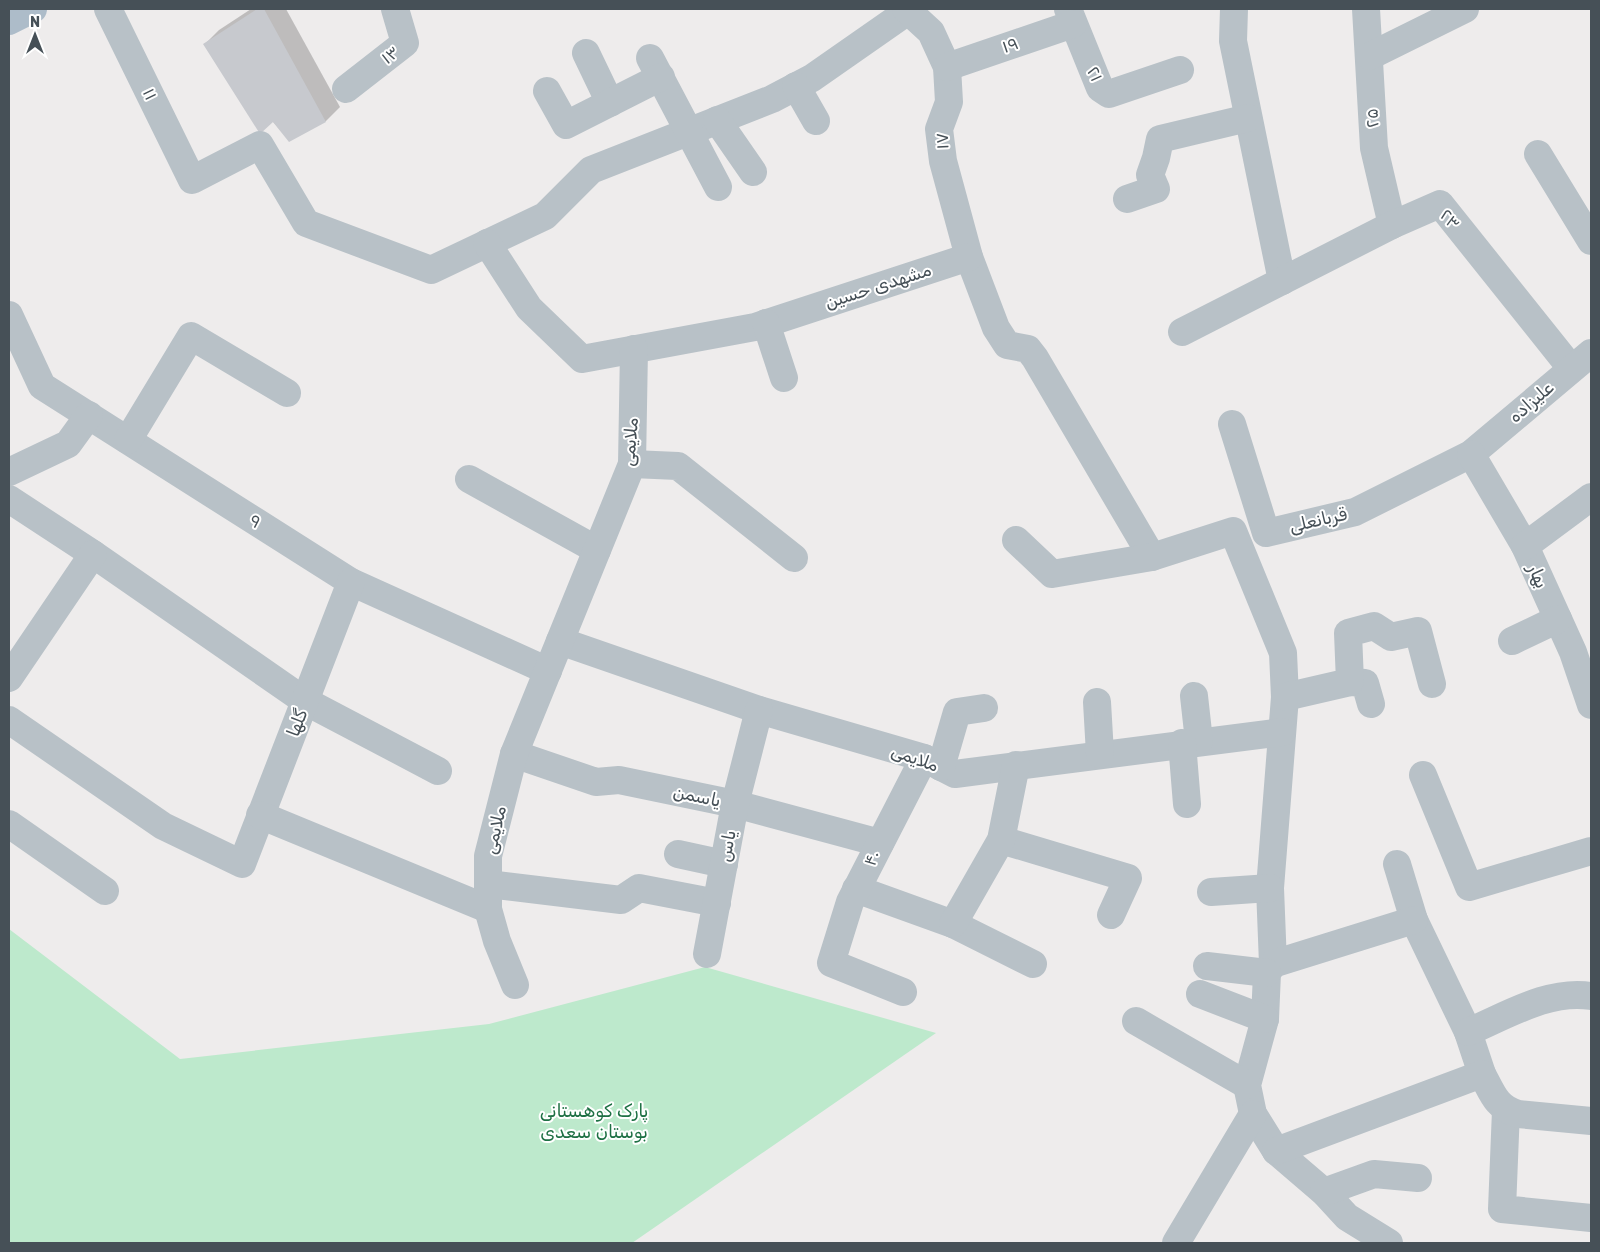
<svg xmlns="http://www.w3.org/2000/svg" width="1600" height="1252" viewBox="0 0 1600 1252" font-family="Rubik,Vazirmatn,sans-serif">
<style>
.green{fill:#bde9cc}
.shadow{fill:#0003}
.building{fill:#c7c9ce}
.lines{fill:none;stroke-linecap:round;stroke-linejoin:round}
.minor{stroke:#b8c1c7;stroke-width:28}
.major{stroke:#adbcc9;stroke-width:28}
.labels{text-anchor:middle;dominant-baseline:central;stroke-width:4;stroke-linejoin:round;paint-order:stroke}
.street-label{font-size:18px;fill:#465057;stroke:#fff}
.park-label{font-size:18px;fill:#1e7044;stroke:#fff}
</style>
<rect width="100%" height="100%" fill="#eeecec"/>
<polygon class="green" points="9,929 180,1059 489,1024 705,967 936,1033 632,1243 9,1243"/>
<polygon class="shadow" points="251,9 286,9 340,107 326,121 289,140 205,44 219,30"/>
<polygon class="building" points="257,9 264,9 326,122 289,142 273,122 260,134 203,44"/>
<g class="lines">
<g class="minor">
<polyline points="108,9 192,180 260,145 306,223 431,270 545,216 591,170 772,99 812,78 908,11"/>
<polyline points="906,9 931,32 947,67 949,102 939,129 943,161 969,257 996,328 1007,345 1028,349 1035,358 1152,557"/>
<polyline points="1068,9 1100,88 1109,94 1180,70"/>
<polyline points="1234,9 1233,41 1282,281"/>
<polyline points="1366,9 1374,148 1392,225"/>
<polyline points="586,53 610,103"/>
<polyline points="1370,56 1465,9"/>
<polyline points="650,58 718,187"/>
<polyline points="947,67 1073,24"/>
<polyline points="796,86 816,121"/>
<polyline points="346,89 405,43 395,9"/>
<polyline points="547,91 566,125 661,77"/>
<polyline points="717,120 753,172"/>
<polyline points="1538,154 1591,241"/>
<polyline points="1127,199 1156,189 1150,175 1156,158 1160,139 1248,118"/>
<polyline points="487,243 529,308 582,359 755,327 969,257"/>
<polyline points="9,315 42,386 351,582 548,671"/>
<polyline points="766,323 784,378"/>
<polyline points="1182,332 1392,225 1440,204 1571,368"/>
<polyline points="1232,424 1266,533 1355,512 1471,454 1591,353"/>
<polyline points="128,440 191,336 287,393"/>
<polyline points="1471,454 1525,546 1573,652 1591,705"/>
<polyline points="632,464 678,466 794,558"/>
<polyline points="9,472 68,444 89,415"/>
<polyline points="469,479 597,550"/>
<polyline points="9,499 93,554 305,701 438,771"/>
<polyline points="1016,540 1052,574 1152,557 1233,531 1283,653 1285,697 1270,888 1273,964 1267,973 1265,1019 1247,1085 1253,1114 1276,1151 1324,1192 1347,1217 1389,1243"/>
<polyline points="1525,546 1591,497"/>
<polyline points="560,641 759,710 924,758 955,774 1282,732"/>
<polyline points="1512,641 1558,619"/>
<polyline points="9,678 93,554"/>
<polyline points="1350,682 1365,683 1371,704"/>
<polyline points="1194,696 1199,741"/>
<polyline points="1285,697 1350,682 1348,633 1374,626 1391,637 1418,631 1432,684"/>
<polyline points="1097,702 1100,754"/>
<polyline points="9,720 163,826 242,864 351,582"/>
<polyline points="1182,743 1187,804"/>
<polyline points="514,754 596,782 619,780 735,804 880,843"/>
<polyline points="941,767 957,712 984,708"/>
<polyline points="1423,775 1469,887 1591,851"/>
<polyline points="260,815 488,909"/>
<polyline points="9,824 105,891"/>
<polyline points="1001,840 1128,878 1111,915"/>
<polyline points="678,854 724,864"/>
<polyline points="1397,864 1414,920 1468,1032 1482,1074"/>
<polyline points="488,884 621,900 639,888 717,903"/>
<polyline points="856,889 953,924 1033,964"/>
<polyline points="1211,892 1270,888"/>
<polyline points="953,924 1001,840 1016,765"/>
<polyline points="707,954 735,804 759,710"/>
<polyline points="1273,964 1414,920"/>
<polyline points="1207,966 1267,973"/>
<polyline points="515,985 497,941 488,909 488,856 514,754 632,464 634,349"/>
<polyline points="903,992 831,963 850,902 924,758"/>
<polyline points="1200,994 1265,1019"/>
<polyline points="1136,1021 1247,1085"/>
<path d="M1468,1032C1506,1016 1549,989 1591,996"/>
<polyline points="1506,1110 1502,1209 1591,1218"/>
<path d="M1276,1151L1482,1074C1492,1092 1496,1108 1518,1114L1591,1121"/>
<polyline points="1324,1192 1374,1174 1418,1178"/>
<polyline points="1176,1243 1253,1114"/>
</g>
<polyline class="major" points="9,21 33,9"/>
</g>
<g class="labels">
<g class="street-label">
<text transform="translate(1010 45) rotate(-19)">۱۹</text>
<text transform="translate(390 55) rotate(-38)">۱۳</text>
<text transform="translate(1095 74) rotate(66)">۲۱</text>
<text transform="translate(150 94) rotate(64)">۱۱</text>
<text transform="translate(1372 118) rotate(-93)">۲۵</text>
<text transform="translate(942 141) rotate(-93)">۱۷</text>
<text transform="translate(1450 219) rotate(48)">۲۳</text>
<text transform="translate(878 286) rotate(-18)">مشهدی حسین</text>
<text transform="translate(1531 402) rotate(-41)">علیزاده</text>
<text transform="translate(630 442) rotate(-85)">ملایمی</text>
<text transform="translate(1318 520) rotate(-13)">قربانعلی</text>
<text transform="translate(255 521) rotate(32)">۹</text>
<text transform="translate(1538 576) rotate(66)">بهار</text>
<text transform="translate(297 723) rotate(-69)">گلها</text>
<text transform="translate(915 758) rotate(20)">ملایمی</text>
<text transform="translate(697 796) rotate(12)">یاسمن</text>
<text transform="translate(495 830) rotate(-77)">ملایمی</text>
<text transform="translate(727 846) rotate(-79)">یاس</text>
<text transform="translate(872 858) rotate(-63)">۴۰</text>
</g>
<g class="park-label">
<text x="594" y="1111">پارک کوهستانی<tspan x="594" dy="21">بوستان سعدی</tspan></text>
</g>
</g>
<rect width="1600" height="1252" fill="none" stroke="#465057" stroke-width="20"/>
<g transform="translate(35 35)" stroke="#ffffff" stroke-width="4" paint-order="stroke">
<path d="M0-4L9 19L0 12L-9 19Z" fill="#465057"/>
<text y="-8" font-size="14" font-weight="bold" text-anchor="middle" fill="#465057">N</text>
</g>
</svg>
